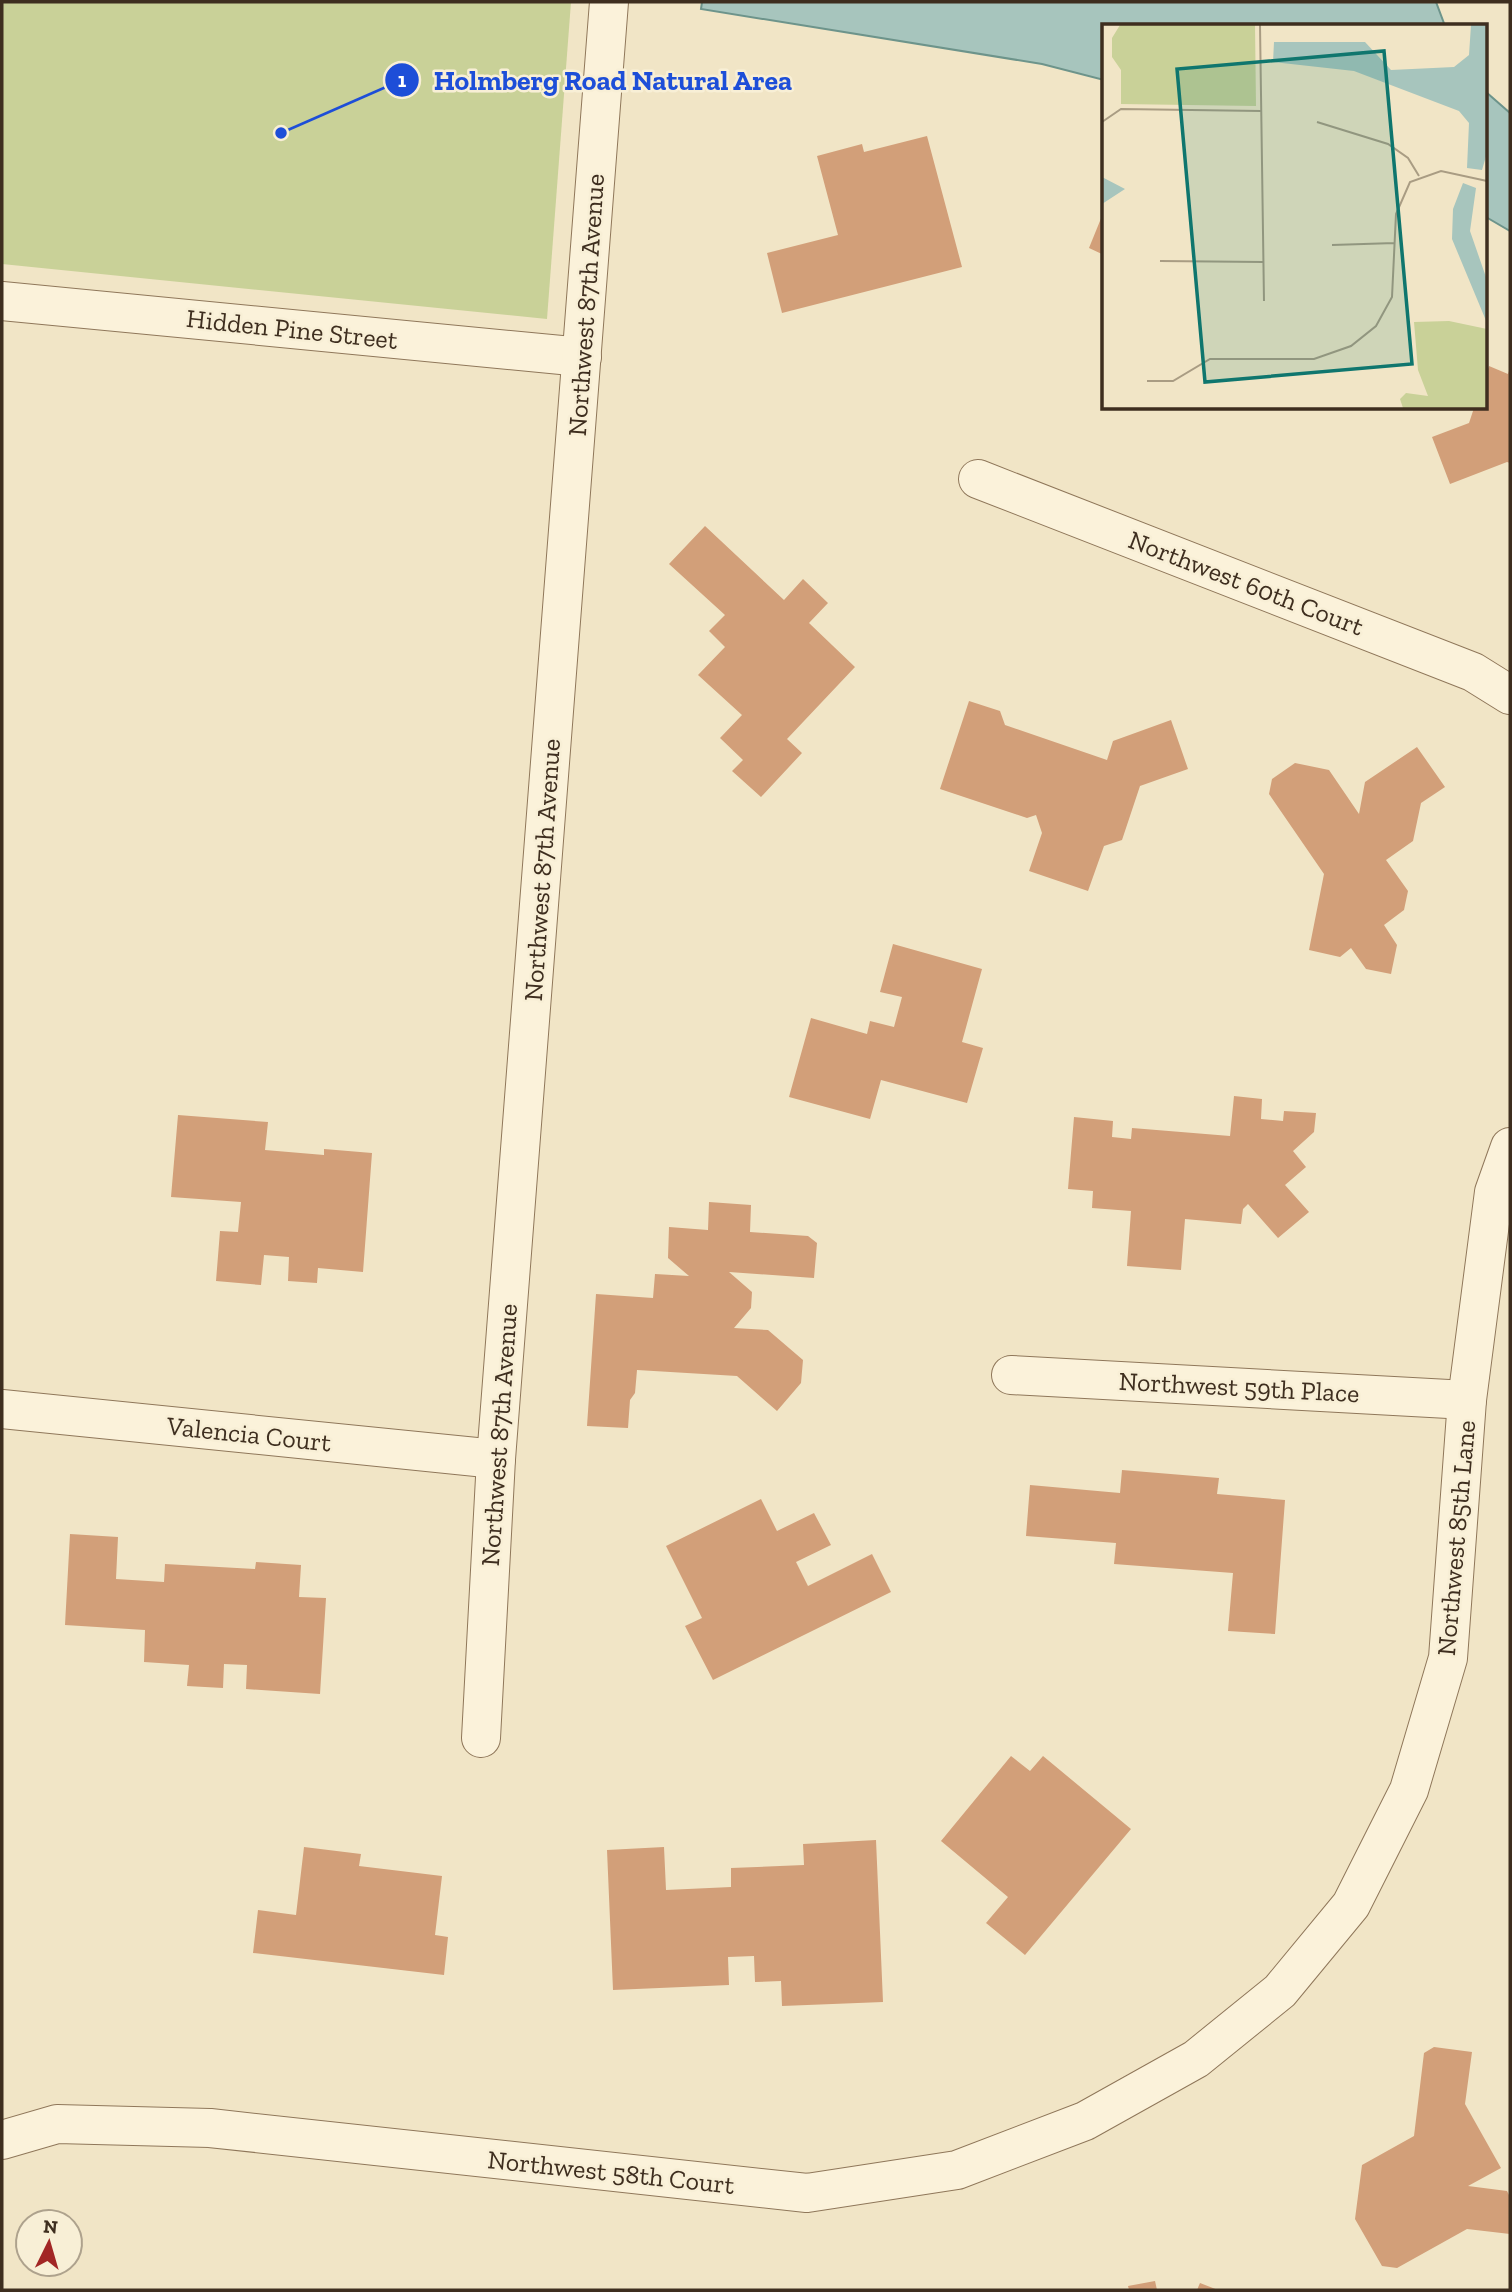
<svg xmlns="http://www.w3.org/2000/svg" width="1512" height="2292" viewBox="0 0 1512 2292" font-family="'Zilla Slab',serif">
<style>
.green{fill:#c9d198}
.water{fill:#a7c5bd;stroke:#6d948b;stroke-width:2}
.building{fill:#d29f79}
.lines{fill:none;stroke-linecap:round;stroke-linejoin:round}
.street-casing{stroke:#8f775a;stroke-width:40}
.street{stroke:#fbf2da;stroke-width:38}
.labels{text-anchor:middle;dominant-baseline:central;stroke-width:5;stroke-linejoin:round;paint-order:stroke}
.street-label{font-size:26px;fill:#3e2e1f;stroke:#f8efd6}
.inset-road{fill:none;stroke:#a99c83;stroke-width:2}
.view{fill:#0f766e;fill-opacity:0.15;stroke:#0f766e;stroke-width:3.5}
.inset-edge{fill:none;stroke:#3e2e1f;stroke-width:3.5}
.leader{fill:none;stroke:#1d4ed8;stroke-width:2.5}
.callout-dot{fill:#1d4ed8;stroke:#f8efd6;stroke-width:2.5}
.mark-label{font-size:21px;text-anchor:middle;font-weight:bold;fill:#fff}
.callout-label{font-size:28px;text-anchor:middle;font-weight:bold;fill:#1d4ed8;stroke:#f8efd6;stroke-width:5;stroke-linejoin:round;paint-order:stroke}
</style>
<rect width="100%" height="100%" fill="#f1e5c6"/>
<polygon class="green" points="2,2 571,2 547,319 2,264"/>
<g class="water">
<polygon points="702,2 1436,2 1445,26 1104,26 1104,80 1042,64 701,9"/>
<polygon points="1486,92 1510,113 1510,231 1486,217"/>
</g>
<g class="building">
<polygon points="927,136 962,267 782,313 767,253 838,235 817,156 862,144 864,152"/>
<polygon points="1104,211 1104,255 1089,248"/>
<polygon points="1489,366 1508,374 1510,368 1510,463 1507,462 1450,484 1432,437 1469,423 1474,408 1486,408 1486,375"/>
<polygon points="705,526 784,600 803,579 828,603 809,623 855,667 787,739 802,753 761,797 732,771 743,760 720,738 742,715 698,675 725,647 709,631 725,615 669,564"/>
<polygon points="969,701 1000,711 1005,725 1107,760 1113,741 1171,720 1188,769 1140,786 1122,840 1104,846 1088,891 1029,871 1042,833 1036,815 1027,818 940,789"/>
<polygon points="1417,747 1445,787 1421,803 1413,841 1386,860 1408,891 1404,910 1384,925 1397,945 1391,974 1366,969 1351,948 1340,957 1309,950 1324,874 1269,794 1272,779 1295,763 1329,770 1359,814 1365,782"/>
<polygon points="893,944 982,969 962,1042 983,1048 967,1103 881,1080 870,1119 789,1097 811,1018 867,1034 870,1021 894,1027 902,997 880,992"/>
<polygon points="1234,1096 1262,1099 1261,1119 1283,1121 1284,1111 1316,1113 1314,1132 1293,1151 1306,1167 1285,1185 1309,1212 1278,1238 1248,1204 1243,1209 1241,1224 1185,1219 1181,1270 1127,1266 1131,1211 1092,1208 1093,1191 1068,1189 1074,1117 1113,1121 1112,1137 1131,1139 1132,1128 1230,1136"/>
<polygon points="178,1115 268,1122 265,1150 324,1155 324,1149 372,1153 363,1272 318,1268 317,1283 288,1281 289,1257 264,1255 261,1285 216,1281 220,1231 238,1232 241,1202 171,1197"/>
<polygon points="709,1202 751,1205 750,1232 808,1236 817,1243 814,1278 729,1272 752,1292 751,1308 734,1328 768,1330 803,1360 801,1383 777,1411 737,1376 637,1370 635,1393 630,1400 628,1428 587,1426 596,1294 653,1298 655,1274 689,1276 668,1258 669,1227 708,1230"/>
<polygon points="1122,1470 1219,1478 1217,1494 1285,1500 1275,1634 1228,1631 1233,1573 1114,1564 1116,1543 1026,1536 1030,1485 1120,1493"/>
<polygon points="761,1499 777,1531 814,1513 831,1545 796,1562 808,1586 872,1554 891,1592 713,1680 685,1626 702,1618 666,1546"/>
<polygon points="70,1534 118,1537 116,1579 164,1582 165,1564 255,1569 256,1562 301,1565 299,1597 326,1598 320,1694 246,1689 247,1665 224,1664 223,1688 187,1686 189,1665 144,1662 145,1630 65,1625"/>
<polygon points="1011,1756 1030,1771 1043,1756 1131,1829 1025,1955 986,1923 1008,1897 941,1841"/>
<polygon points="876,1840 883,2002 782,2006 781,1981 755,1982 754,1956 728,1957 729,1985 613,1990 607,1850 664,1847 666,1890 731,1887 731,1868 804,1865 803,1844"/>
<polygon points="304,1847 361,1854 359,1866 442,1876 435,1935 448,1937 444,1975 253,1953 258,1910 296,1915"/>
<polygon points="1434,2047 1472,2052 1465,2104 1501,2168 1468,2186 1507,2191 1510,2197 1510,2234 1467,2229 1397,2268 1382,2266 1355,2219 1362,2165 1414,2136 1424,2053"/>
<polygon points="1155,2281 1157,2290 1129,2290 1128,2286"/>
<polygon points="1200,2283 1218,2290 1197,2290"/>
</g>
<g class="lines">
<defs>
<g id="street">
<polyline points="2,301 582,357"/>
<polyline points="978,479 1473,672 1510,695"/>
<polyline points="1011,1375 1467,1400"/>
<polyline points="2,1409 496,1459"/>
<polyline points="481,1738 496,1459 609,2"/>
<polyline points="2,2140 57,2124 210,2128 807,2193 957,2170 1085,2121 1196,2059 1280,1991 1351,1905 1409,1790 1448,1658 1467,1400 1494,1192 1510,1147"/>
</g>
</defs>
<use href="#street" class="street-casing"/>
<use href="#street" class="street"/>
</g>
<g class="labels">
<g class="street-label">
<text transform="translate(586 305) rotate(-86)">Northwest 87th Avenue</text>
<text transform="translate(292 329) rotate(6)">Hidden Pine Street</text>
<text transform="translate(1246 583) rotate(21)">Northwest 60th Court</text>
<text transform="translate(542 870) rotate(-86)">Northwest 87th Avenue</text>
<text transform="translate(1239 1387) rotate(3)">Northwest 59th Place</text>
<text transform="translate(249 1434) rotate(6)">Valencia Court</text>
<text transform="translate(499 1435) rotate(-86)">Northwest 87th Avenue</text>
<text transform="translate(1456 1538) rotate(-85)">Northwest 85th Lane</text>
<text transform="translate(611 2172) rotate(6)">Northwest 58th Court</text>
</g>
</g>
<g transform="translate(1102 24)">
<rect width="385" height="385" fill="#f1e5c6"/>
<path d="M18,1H153L154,82L19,80V46L10,33V14ZM347,297L385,305V384H301L298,375L304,369L326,372L316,346L312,298Z" fill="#c9d198"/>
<path d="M369,1H385V129L380,146L365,144L367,99L357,87L252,47L171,38L172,18H263L289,46L352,43L367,31ZM0,153L23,165L0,180ZM361,159L374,164L368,207L385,256V299L350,215L351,185Z" fill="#a7c5bd"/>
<path class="inset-road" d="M158,1L162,277M0,98L19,85L159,87M215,98L286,120L306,134L317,152M230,221L293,219M58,237L161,238M45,357H71L108,335H212L249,322L274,302L290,273L294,190L308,158L339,147L385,157"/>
<path class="view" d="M282,27L310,340L103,358L75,45Z"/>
<rect width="385" height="385" class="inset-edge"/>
</g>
<path class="leader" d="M281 133L402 80"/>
<g class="callout-dot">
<circle cx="281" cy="133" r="7"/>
<circle cx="402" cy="80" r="18"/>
</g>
<g class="mark-label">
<text x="402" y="87">1</text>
</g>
<g class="callout-label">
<text x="613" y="90">Holmberg Road Natural Area</text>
</g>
<rect width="1512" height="2292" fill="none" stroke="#3e2e1f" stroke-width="7"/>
<g transform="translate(49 2243) rotate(5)"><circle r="33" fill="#f8efd6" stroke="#aea28d" stroke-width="2"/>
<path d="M0-5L12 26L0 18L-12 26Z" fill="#a22625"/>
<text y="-10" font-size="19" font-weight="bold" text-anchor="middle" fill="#3e2e1f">N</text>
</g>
</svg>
